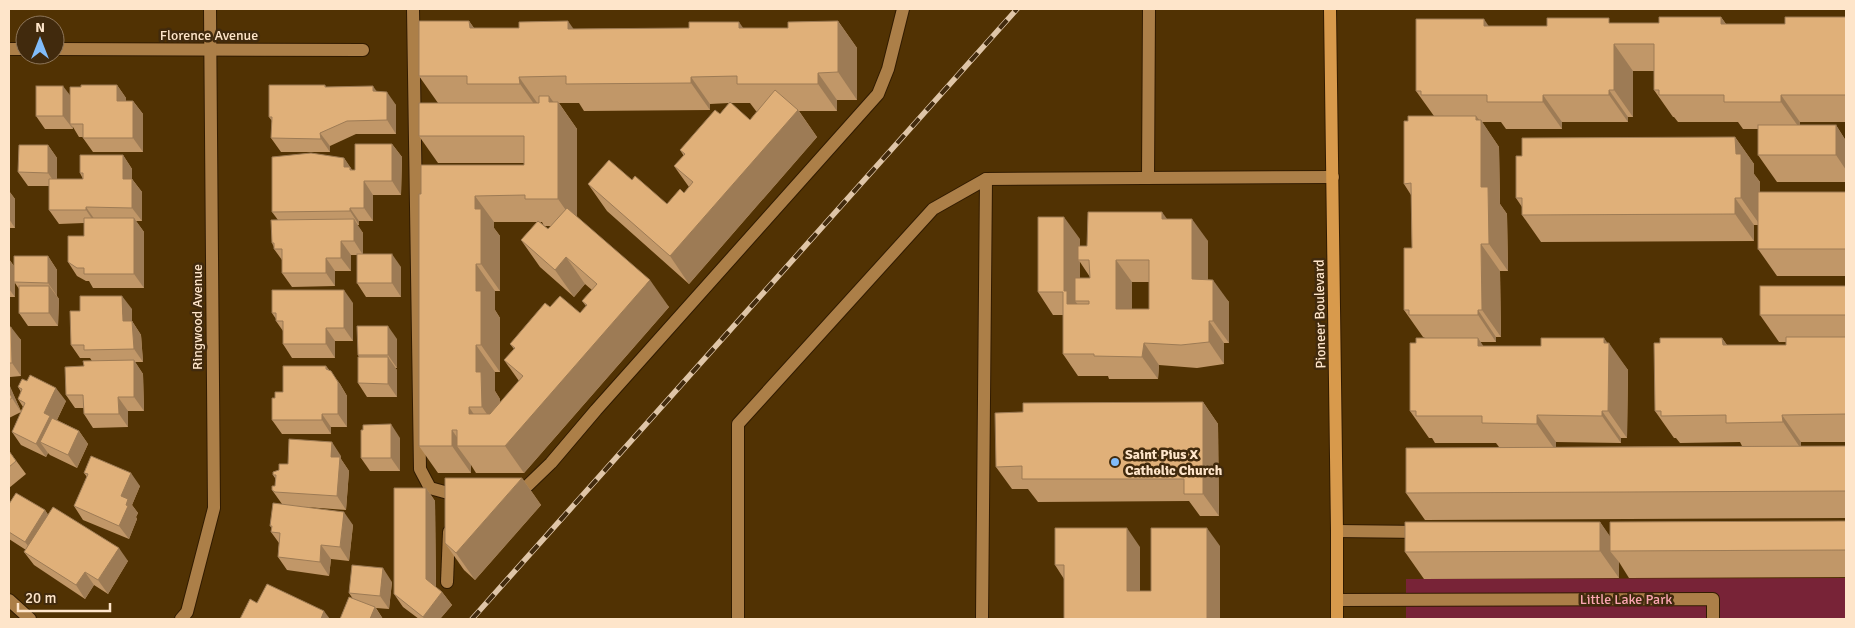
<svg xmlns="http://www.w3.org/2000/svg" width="1855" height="628" viewBox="0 0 1855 628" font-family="Signika,sans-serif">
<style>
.green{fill:#782337}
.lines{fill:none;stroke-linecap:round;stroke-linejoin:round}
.minor-casing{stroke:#311b00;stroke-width:14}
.major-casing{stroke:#311b00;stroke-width:14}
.minor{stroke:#ac7f48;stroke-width:12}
.major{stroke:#d89a4c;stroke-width:12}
.rail-casing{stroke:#dfc5a7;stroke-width:5.5}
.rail{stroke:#412a0d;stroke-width:4;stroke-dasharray:11;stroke-linecap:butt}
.wall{fill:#c19768;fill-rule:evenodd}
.shaded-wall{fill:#9d7b55}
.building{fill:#e0b079;stroke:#9d7b55;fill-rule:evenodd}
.poi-dot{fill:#81bcfa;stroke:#412a0d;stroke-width:2}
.labels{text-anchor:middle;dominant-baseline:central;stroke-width:5;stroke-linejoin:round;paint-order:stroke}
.street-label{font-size:14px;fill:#fee5ca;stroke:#412a0d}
.poi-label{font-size:14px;font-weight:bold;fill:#fee5ca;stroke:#412a0d;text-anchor:start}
.park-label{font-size:14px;fill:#fba6b2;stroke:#412a0d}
</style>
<rect width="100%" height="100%" fill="#513203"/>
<polygon class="green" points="1846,578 1846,619 1406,619 1406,579"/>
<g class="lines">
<defs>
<g id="minor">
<polyline points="413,9 420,469 430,488 459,496"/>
<polyline points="9,49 25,49"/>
<polyline points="55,49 363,50"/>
<polyline points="1148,178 1149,9"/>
<polyline points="514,491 523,490 551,463 596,410 878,94 888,69 903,9"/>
<polyline points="1337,531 1422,532"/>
<polyline points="447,582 449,532"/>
<polyline points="9,600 30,619"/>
<polyline points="1337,600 1713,599 1713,619"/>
<polyline points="181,619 187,612 214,508 210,9"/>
<polyline points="738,619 738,424 933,209 986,179 1333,177"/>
<polyline points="982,619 986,179"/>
</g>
<polyline id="major" points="1330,9 1337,531 1337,619"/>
</defs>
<use href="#minor" class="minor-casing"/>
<use href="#major" class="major-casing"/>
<use href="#minor" class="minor"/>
<use href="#major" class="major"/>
<defs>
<polyline id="rail" points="472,619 1017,9"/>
</defs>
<use href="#rail" class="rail-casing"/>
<use href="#rail" class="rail"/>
</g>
<g class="wall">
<polygon points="1721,17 1726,24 1785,24 1846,17 1846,122 1800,122 1800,125 1836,125 1846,141 1846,182 1777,182 1758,155 1758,129 1743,129 1738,122 1678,122 1674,117 1673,117 1654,90 1654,71 1633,71 1633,117 1628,117 1628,122 1562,122 1562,129 1506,129 1501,122 1482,122 1499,147 1500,204 1507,214 1508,271 1500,271 1501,337 1496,337 1496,342 1480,342 1483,346 1541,346 1607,343 1628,370 1627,438 1621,438 1621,443 1556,442 1556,447 1742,446 1740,442 1680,443 1676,438 1674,438 1655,411 1722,338 1727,345 1786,345 1786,342 1779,342 1760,315 1846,286 1846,442 1801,442 1801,446 1846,446 1846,518 1425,520 1406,493 1499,447 1496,443 1435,443 1432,438 1429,438 1410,411 1416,343 1425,338 1423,337 1404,310 1412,248 1411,195 1404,184 1408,121 1434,116 1416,91 1489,26 1547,26 1613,23 1659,23"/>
<path d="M469,21L474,28L574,29L788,28L838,21L857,48V100H837V111H799L817,137L689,284L607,211L588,184L632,180L667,204L684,193L689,187L674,166L684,156L680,150L720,114L729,103L710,104V110L584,111L579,103H559L577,129V217L669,307L524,473H476L471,465V473H438L419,446L421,194L524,165V163H438L419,136L438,103L419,76ZM731,103H750L756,111H757L750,120ZM494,222H537L521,240L540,267L574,297L585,284L592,290L582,301L586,306L580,313L550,307L510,344L514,349L504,360L519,381L500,403V399L495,391V372H500V318L495,310V291H500V236L494,228ZM540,222H542L544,226H552L548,229Z"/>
<polygon points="117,85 126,98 126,101 133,101 143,114 143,152 93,152 83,138 83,137 79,137 73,127 73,129 45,129 36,116 70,95 81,87"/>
<polygon points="325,85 326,87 377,91 396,105 396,134 356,134 330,146 330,152 281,152 271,138 272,121 269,117"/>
<polygon points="1735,137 1754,164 1754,174 1760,182 1760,192 1846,192 1846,276 1777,276 1758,249 1758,225 1754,225 1754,241 1541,242 1522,215 1522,207 1516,198 1522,156"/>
<polygon points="392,144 402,157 401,195 373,195 373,221 359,221 359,225 357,225 363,233 363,254 401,267 401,297 366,297 357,283 357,255 351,255 351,271 335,271 335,286 292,287 282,273 282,260 274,249 274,247 272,243 278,220 272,212 344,158 352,170 355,170"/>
<polygon points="48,145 57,158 57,179 83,179 80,173 123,155 132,169 132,179 142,192 142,221 136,221 144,232 144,288 93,288 89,281 86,281 77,276 68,262 84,236 84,223 59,224 49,210 49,186 28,186 18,172"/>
<polygon points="9,191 15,199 15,228 9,228"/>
<path d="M1167,219L1208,241V280L1229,302V343H1224V364L1197,368L1159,365L1158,379H1109L1108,376H1078L1063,354V315H1053L1038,292L1080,239V246H1087ZM1080,262L1090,277V278H1080ZM1132,282H1149V309H1132Z"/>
<polygon points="48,256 57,270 57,296 59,299 58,326 28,326 19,313 19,289 15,283 15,297 9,297 9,259 14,266"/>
<polygon points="353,303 353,341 335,341 335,358 292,358 283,344 283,331 276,321 276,319 272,313"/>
<polygon points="132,309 132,321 141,335 143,362 135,362 143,374 144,411 128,411 128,427 93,428 84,414 84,408 75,408 66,395 92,361 90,358 80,358 71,345"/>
<polygon points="9,327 21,340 21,376 10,377 9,375"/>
<polygon points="397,339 397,368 395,368 397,370 397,397 367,397 358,383 359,357 358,355"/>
<polygon points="326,366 340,384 347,396 347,427 331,427 331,434 282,434 272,420 275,398 283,392"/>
<polygon points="9,385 21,411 23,407 18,399 21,392 18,387 66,401 57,420 79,431 88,444 77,468 50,455 48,453 46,457 21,445 12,432 21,412 9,418"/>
<polygon points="1203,402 1218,424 1219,516 1200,516 1189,501 1038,502 1028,489 1012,489 996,467 1023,412"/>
<polygon points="400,438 400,471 370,471 361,458"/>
<polygon points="9,451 26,474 9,488"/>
<polygon points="341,456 341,459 349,471 346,510 306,507 353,525 349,561 331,559 329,576 287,570 278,557 279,543 271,532 272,528 270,526 282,504 272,490 275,486 275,478 273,475 279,470 288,464"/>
<polygon points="84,473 140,486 132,505 138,513 136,517 137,519 129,539 83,520 74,506 87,477"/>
<polygon points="522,478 541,505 475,580 464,570 445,543"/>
<polygon points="426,488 435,501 436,587 442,592 452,605 440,619 419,619 403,607 394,594"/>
<polygon points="9,504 45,510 48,515 128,561 108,594 94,585 85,599 34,565 24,552 26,550 9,539"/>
<polygon points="1846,521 1846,577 1629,578 1619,562 1619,578 1424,579 1405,552 1600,522 1610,537"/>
<polygon points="1220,546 1220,619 1064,579 1055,565 1140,547 1140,591 1151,591"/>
<polygon points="392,582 389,609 376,608 383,619 353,599 349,593"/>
</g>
<g class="shaded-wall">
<polygon points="1721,17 1740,44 1721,24"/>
<polygon points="1484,19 1502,46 1484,26"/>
<polygon points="469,21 488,48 470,28"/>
<polygon points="568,21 587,48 568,29"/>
<polygon points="838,21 857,48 857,100 838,72"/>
<polygon points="739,22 758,49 739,28"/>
<polygon points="1614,44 1633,71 1633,117 1614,90"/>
<polygon points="818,73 837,100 837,111 818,84"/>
<polygon points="519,77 538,104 539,111 520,84"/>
<polygon points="691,77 710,104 710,110 691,83"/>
<polygon points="117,85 126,98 126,114 117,101"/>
<polygon points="63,86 73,99 70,124 73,127 73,129 63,116"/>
<polygon points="373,86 382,99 373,91"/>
<polygon points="1609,90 1628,117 1628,122 1609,95"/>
<polygon points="387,92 396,105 396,134 387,120"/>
<polygon points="1543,95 1562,122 1562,129 1543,102"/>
<polygon points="1781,95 1800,122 1800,129 1781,102"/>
<polygon points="549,96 558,108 558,102 577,129 577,226 558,199"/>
<polygon points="133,101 143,114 143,152 133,138"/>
<polygon points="798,110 817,137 689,284 670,256"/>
<polygon points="1476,116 1481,122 1481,120 1499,147 1500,204 1507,214 1508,271 1489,244 1481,187"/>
<polygon points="1836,125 1846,141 1846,170 1836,155"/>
<polygon points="320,133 330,146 330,152 321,139"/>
<polygon points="1735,137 1754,164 1754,174 1760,182 1760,225 1741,198 1736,154"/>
<polygon points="392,144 402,157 401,195 392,181"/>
<polygon points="48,145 57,158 57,186 48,173"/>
<polygon points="123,155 132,169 132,192 123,179"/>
<polygon points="344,158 359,180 344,167"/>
<polygon points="132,179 142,192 142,221 132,208"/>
<polygon points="364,181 373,195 373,221 364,208"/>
<polygon points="9,191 15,199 15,228 9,219"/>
<polygon points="475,196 494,222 494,228 500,236 500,291 481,264 475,209"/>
<polygon points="1735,198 1754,225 1754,241 1735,214"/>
<polygon points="86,207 95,220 95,223 86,210"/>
<polygon points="350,208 359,221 359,225 350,211"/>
<polygon points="1162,212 1178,234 1162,219"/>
<polygon points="1064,217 1080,239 1080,260 1078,260 1080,262 1080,301 1075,301 1080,307 1067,304 1064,291"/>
<polygon points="134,218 144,232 144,288 134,274"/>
<polygon points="354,219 363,233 363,255 354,241"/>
<polygon points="1192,219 1208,241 1208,301 1192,279"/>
<polygon points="341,241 351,255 351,271 341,258"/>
<polygon points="1481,244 1500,271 1501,337 1482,310"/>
<polygon points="392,254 401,267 401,297 392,283"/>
<polygon points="48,256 57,270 57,296 48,283"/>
<polygon points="566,257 585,284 574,297 555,270"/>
<polygon points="326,258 335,271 335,286 326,273"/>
<polygon points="9,259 15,268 14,282 15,283 15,297 9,289"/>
<polygon points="1116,260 1132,282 1132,332 1116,309"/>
<polygon points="476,264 495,291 495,310 500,318 500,372 481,345 476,291"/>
<polygon points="650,280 669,307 524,473 505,446"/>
<polygon points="1213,280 1229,302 1229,343 1213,321"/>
<polygon points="49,286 59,299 58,326 49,313"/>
<polygon points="344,290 353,303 353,341 344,328"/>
<polygon points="122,296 132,309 132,335 123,321"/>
<polygon points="1478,310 1496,337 1496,342 1478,315"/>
<polygon points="132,321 141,335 143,362 134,349"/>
<polygon points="1209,321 1224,343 1224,364 1209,342"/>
<polygon points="388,326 397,339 397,368 388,355"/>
<polygon points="11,327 21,340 21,376 12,363"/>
<polygon points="326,328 335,341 335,358 326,344"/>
<polygon points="1478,338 1496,365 1478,346"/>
<polygon points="1604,338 1609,345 1609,343 1628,370 1627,438 1608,411"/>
<polygon points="1722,338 1741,365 1723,345"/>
<polygon points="1144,343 1159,365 1158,379 1142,357"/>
<polygon points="476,345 495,372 495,391 500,399 501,434 482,407 476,372"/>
<polygon points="388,357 397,370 397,397 388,384"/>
<polygon points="134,360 143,374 144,411 134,397"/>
<polygon points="326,366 340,384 347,396 347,427 338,414"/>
<polygon points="9,385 10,386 21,412 12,398 9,391"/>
<polygon points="56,388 66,401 55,424 40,442 48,453 46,457 36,444 44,413"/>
<polygon points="118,397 128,411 128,427 119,414"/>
<polygon points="1203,402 1218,424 1219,516 1203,494"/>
<polygon points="469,407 487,434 469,414"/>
<polygon points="1602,411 1621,438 1621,443 1602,416"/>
<polygon points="322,414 331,427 331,434 322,420"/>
<polygon points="1537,415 1556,442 1556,451 1537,424"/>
<polygon points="1782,415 1801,442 1801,449 1783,422"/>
<polygon points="391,424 400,438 400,471 391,458"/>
<polygon points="452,430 463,446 457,446 471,465 471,473 452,446"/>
<polygon points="79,431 88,444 77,468 68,455"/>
<polygon points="332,442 341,456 341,459 349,471 346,510 337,496 331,457"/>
<polygon points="131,473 140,486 132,505 138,513 136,517 137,519 129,539 119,526 121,496"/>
<polygon points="522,478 541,505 475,580 456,553"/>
<polygon points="426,488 435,501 436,592 426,579"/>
<polygon points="45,510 54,523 35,555 25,542"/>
<polygon points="344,512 353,525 349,561 340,547"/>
<polygon points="1600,522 1619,549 1610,551 1619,562 1619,578 1600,551"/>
<polygon points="1127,528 1140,547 1140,609 1127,591"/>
<polygon points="1207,528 1220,546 1220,619 1207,619"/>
<polygon points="321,545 331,559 329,576 320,562"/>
<polygon points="119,548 128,561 108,594 98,580"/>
<polygon points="383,568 392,582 389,609 380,596"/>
<polygon points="85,572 94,585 85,599 76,585"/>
<polygon points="442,592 452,605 440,619 424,619 423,617"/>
<polygon points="375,607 383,619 370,619"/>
<polygon points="324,611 330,619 321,619"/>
</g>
<g class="building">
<polygon points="1659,17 1721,17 1721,24 1785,24 1785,17 1846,17 1846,95 1781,95 1781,102 1724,102 1724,95 1659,95 1659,90 1654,90 1654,44 1614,44 1614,90 1609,90 1609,95 1543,95 1543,102 1487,102 1487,95 1421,95 1421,91 1416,91 1416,19 1484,19 1484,26 1547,26 1547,18 1609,18 1609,23 1659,23"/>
<polygon points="419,21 469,21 470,28 519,28 519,22 568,21 568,29 689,28 689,22 739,22 739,28 788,28 788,22 838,21 838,72 818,73 818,84 737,84 737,76 691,77 691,83 566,84 566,76 519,77 520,84 467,84 467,76 419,76"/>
<polygon points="81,85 117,85 117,101 133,101 133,138 83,138 83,124 70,124 70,87 81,87"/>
<polygon points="269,85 325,85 325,87 373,86 373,91 387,92 387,120 347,121 320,133 321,139 271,138 272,117 269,117"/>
<rect x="36" y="86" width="27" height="30"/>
<polygon points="775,90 798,110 670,256 588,184 609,160 632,180 635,176 667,204 680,189 684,193 693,182 674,166 685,154 680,150 715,110 720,114 730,102 750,120"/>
<polygon points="539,96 549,96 549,102 558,102 558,199 525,199 525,195 475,196 475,209 481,209 481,264 476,264 476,291 481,291 481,345 476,345 476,372 481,372 482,407 469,407 469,414 490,414 523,376 504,360 515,348 510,344 545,303 550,307 560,296 580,313 587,305 582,301 597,284 566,257 555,270 521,240 538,221 548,229 567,208 650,280 505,446 457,446 457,430 452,430 452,446 419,446 419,194 421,194 421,165 524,165 524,136 419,136 419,103 539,103"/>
<polygon points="1408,116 1476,116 1476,120 1481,120 1481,187 1488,187 1489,244 1481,244 1482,310 1478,310 1478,315 1409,315 1409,310 1404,310 1404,248 1412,248 1411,183 1404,184 1404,121 1408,121"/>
<rect x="1758" y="125" width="78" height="30"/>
<polygon points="1735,137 1736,154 1741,154 1741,198 1735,198 1735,214 1522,215 1522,198 1516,198 1516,156 1522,156 1522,138"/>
<polygon points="355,144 392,144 392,181 364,181 364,208 350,208 350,211 272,212 272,157 311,153 344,158 344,167 350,167 350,170 355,170"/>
<polygon points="19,145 48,145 48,173 18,172"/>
<polygon points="80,155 123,155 123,179 132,179 132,208 86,207 86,210 49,210 49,179 83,179 83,173 80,173"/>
<rect x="1758" y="192" width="88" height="57"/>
<path d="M1088,212H1162V219H1192V279L1213,280V321H1209V342L1181,345L1144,343L1142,357L1094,356V354H1063V292H1038V217H1064V291H1067V304H1089V301H1075V278H1090L1089,260H1078V246H1087ZM1116,260H1149V309H1116Z"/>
<polygon points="84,218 134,218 134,274 84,274 84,268 77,268 68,262 68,236 84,236"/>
<polygon points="354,219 354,241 341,241 341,258 326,258 326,273 282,273 282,249 274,249 274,243 272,243 271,220"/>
<rect x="357" y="254" width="35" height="29"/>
<polygon points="14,256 48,256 48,283 14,282"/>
<rect x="19" y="286" width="30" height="27"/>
<rect x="1760" y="286" width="86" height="29"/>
<polygon points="272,290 344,290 344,328 326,328 326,344 283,344 283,321 276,321 276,313 272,313"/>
<polygon points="80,296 122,296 123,321 132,321 134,349 84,350 84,345 71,345 70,311 80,311"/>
<polygon points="357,326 388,326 388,355 358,355"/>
<polygon points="9,327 11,327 12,363 9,363"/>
<polygon points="1786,337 1846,337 1846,414 1782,415 1783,422 1726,423 1726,415 1661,416 1661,411 1655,411 1654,343 1660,343 1660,338 1722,338 1723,345 1786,345"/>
<polygon points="1416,338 1478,338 1478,346 1541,346 1541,338 1604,338 1604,343 1609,343 1608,411 1602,411 1602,416 1537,415 1537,424 1482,423 1482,416 1416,416 1416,411 1410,411 1410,343 1416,343"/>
<polygon points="358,357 388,357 388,384 358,383"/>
<polygon points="134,360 134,397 118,397 119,414 84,414 83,395 66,395 65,367 84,366 83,361"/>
<polygon points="283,366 326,366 326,369 331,371 338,382 338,414 322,414 322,420 272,420 272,398 275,398 275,392 283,392"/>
<polygon points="30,375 56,388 44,413 50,416 36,444 12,432 25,403 18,399 22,389 18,387 22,379 27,381"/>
<polygon points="9,391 12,398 9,400"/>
<polygon points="1203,402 1203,494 1184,494 1184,479 1022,479 1022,466 996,467 995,413 1023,412 1023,403"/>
<polygon points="52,418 79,431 68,455 40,442"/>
<polygon points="391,424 391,458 361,458 361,430 363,430 363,425"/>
<polygon points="289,439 332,442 331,457 340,457 337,496 275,492 272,490 272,486 275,486 276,475 273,475 273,472 279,470 279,464 288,464"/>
<polygon points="1846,446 1846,491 1406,493 1406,448"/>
<polygon points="9,451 16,461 9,467"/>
<polygon points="91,456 131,473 121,496 128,499 126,505 128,506 119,526 74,506 88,474 84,473"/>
<polygon points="445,478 522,478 456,553 445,543"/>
<polygon points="394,488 426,488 426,579 442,592 423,617 394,594"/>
<polygon points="16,493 45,510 25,542 9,532 9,504"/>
<polygon points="273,503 344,512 340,547 321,545 320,562 278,557 280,533 271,532 272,526 270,526"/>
<polygon points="53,507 119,548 98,580 85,572 76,585 24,552"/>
<polygon points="1846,521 1846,550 1610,551 1610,522"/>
<polygon points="1405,522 1600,522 1600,551 1405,552"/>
<polygon points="1055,528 1127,528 1127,591 1151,591 1151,528 1207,528 1207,619 1064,619 1064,565 1055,565"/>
<polygon points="352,565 383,568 380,596 349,593"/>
<polygon points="267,584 324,611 321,619 240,619 250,599 257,603"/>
<polygon points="349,597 375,607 370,619 340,619"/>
</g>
<circle class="poi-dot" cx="1115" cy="462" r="5"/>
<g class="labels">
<g class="street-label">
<text x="209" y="35">Florence Avenue</text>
<text transform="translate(1320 314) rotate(-91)">Pioneer Boulevard</text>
<text transform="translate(197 317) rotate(-90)">Ringwood Avenue</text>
</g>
<g class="poi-label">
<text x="1125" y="454">Saint Pius X<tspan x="1125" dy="16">Catholic Church</tspan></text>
</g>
<g class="park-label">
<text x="1626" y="599">Little Lake Park</text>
</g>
</g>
<rect width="1855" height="628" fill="none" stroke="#fee5ca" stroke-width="20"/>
<g transform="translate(40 40)"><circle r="24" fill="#412a0d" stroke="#8d7559"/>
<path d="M0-4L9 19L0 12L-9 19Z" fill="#81bcfa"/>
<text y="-8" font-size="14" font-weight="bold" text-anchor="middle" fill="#fee5ca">N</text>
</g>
<path d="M18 603v8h92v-8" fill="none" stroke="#fee5ca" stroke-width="2.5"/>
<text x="25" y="603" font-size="15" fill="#fee5ca" stroke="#412a0d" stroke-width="4" paint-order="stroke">20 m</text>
</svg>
